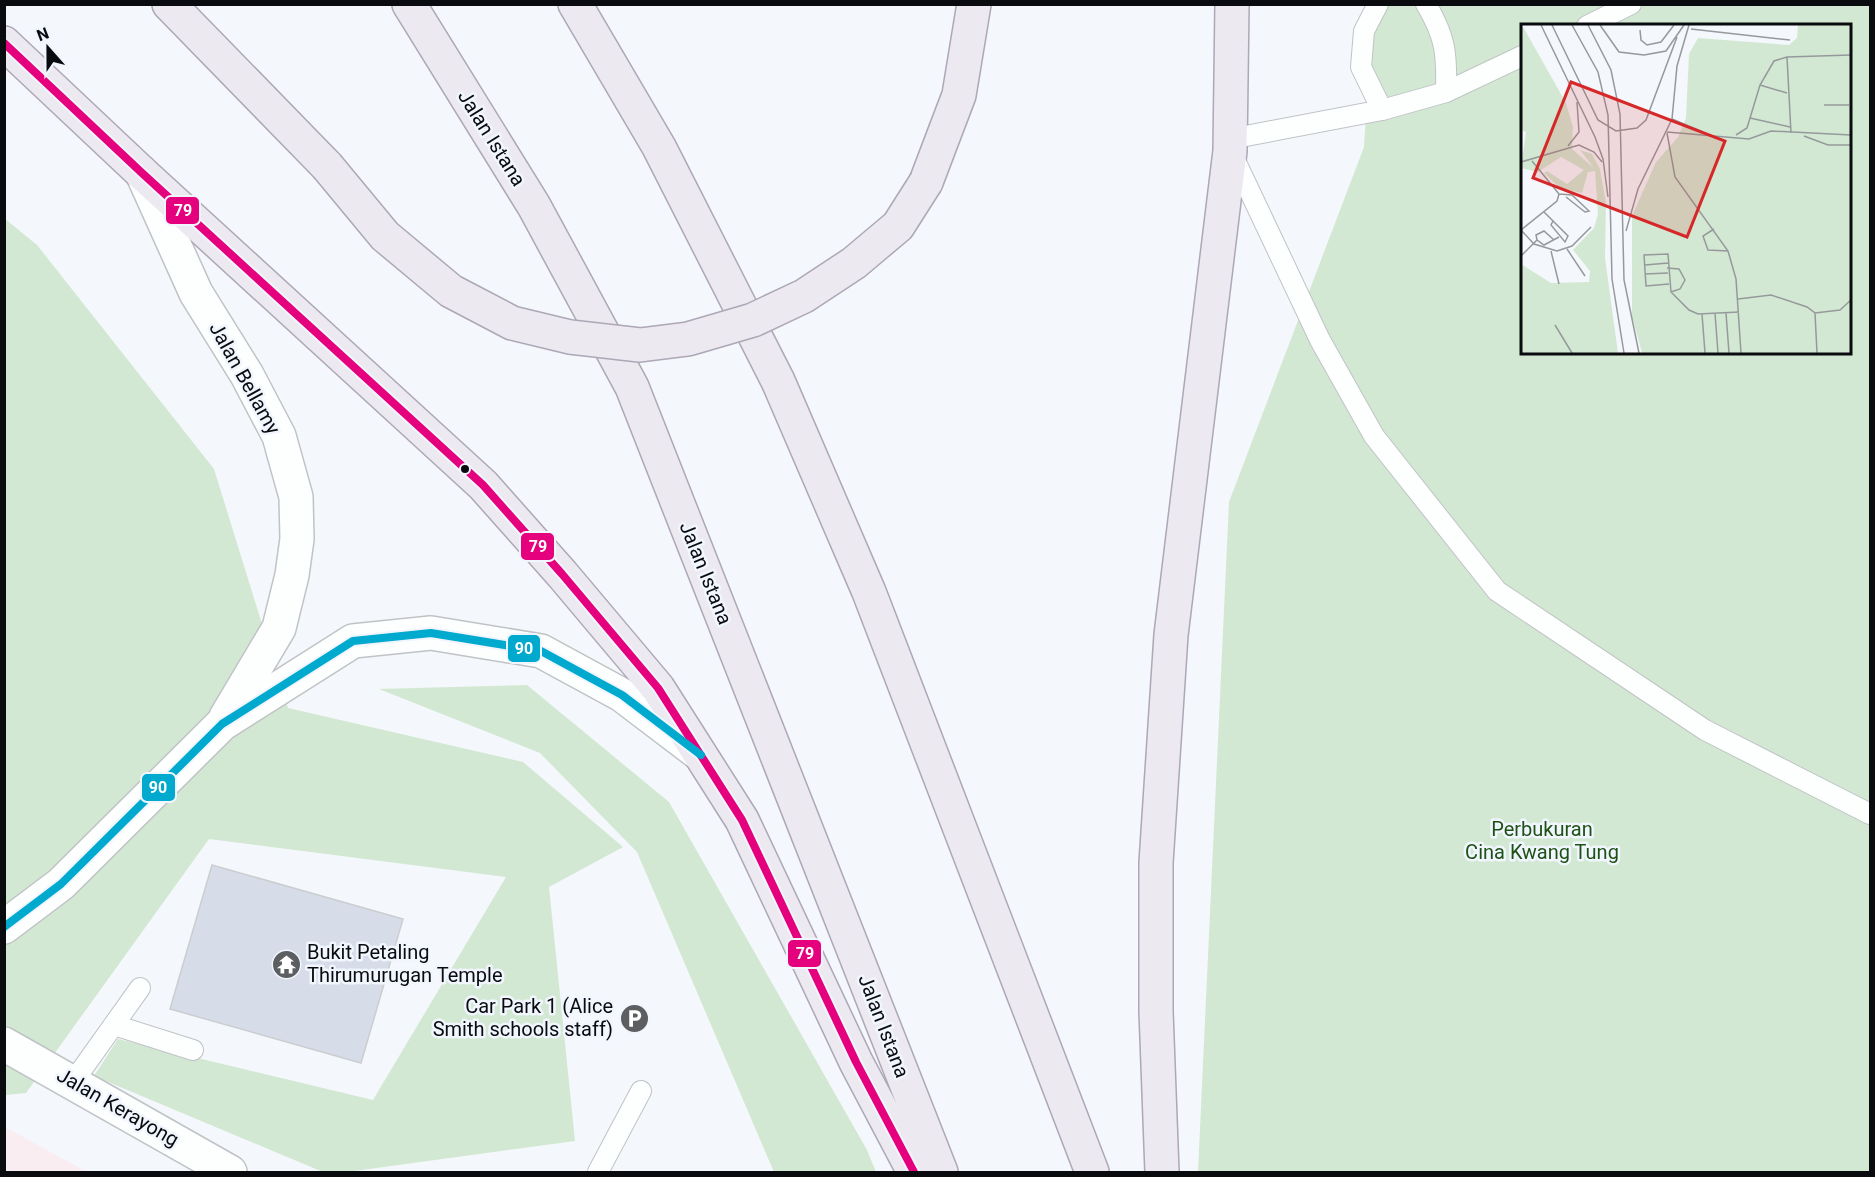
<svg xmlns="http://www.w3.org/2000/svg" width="1875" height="1177" viewBox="0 0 1875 1177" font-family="Roboto,sans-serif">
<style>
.education{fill:#faedf2}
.green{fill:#d2e8d2;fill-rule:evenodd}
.building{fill:#d6dde8;stroke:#cbcdd0;stroke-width:1.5}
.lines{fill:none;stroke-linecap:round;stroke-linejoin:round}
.lane-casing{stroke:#c0c3c6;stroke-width:22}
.street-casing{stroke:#c0c3c6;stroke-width:36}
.primary-casing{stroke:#ada7b6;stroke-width:36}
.lane{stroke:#fdfefe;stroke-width:20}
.street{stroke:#fdfefe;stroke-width:33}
.primary{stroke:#ece9f1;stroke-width:33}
.primary-bridge-casing{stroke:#ada7b6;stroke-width:36;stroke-linecap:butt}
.primary-bridge{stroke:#ece9f1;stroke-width:33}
.bus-1-casing{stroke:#f1f6fe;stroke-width:12}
.bus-2-casing{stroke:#f1f6fe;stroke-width:12}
.bus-1{stroke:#e5007d;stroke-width:8}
.bus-2{stroke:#00a9ce;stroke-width:8}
.bus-dot{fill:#0a0b0e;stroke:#f1f6fe;stroke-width:2}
.labels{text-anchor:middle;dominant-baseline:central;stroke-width:5;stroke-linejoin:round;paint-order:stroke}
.street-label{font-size:20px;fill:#0a0b0e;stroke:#f1f6fe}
.park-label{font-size:20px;fill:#1e5115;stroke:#f1f6fe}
.poi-label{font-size:20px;fill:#0a0b0e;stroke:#f1f6fe;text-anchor:start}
.inset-road{fill:none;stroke:#96999c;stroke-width:1.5}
.view{fill:#d62828;fill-opacity:0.15;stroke:#d62828;stroke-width:3}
.inset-edge{fill:none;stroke:#0a0b0e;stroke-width:3}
.line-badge{stroke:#f1f6fe;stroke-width:2}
.badge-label{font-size:16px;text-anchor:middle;font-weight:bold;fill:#fff}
</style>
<rect width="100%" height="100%" fill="#f4f7fb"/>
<polygon class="education" points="4,1127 5,1127 87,1172 5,1172"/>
<g class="green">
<path d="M1373,5H1870V1172H1198L1229,502L1364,147ZM1522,26H1850V352H1522Z"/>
<polygon points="4,218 37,245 214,469 288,708 523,762 623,847 549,887 575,1141 347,1172 323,1172 94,1076 118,1039 373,1100 506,877 209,839 26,1093 5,1095"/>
<polygon points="527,685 669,802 867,1150 876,1172 774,1172 637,852 540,753 379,689"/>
</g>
<polygon class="building" points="212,865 403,919 361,1063 170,1009"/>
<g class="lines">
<defs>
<g id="lane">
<polyline points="1378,4 1364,31 1361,67 1382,110"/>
<path d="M1426,4C1446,38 1447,54 1446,92"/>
<polyline points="1587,26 1631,4"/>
<polyline points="1230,139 1382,110 1446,92 1522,56"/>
<polyline points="1232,154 1320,340 1374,436 1497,591 1705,730 1870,814"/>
<polyline points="114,1025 193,1050"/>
<polyline points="73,1082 140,988"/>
<polyline points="598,1172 641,1091"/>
</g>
<g id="street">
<polyline points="142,173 196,293 247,375 279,436 296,497 297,539 292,575 279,628 226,717"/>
<polyline points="4,927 61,884 222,724 353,641 431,633 541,651 622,695 697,752"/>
<polyline points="4,1044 230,1172"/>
</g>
<g id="primary">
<polyline points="169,4 327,166"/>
<polyline points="409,4 534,206 632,387 941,1172"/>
<polyline points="575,4 659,147 778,381 869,592 1092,1172"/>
<polyline points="4,43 142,173 483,485 562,574 658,688 742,820 856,1062 914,1172"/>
<polyline points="926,182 959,95 974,4"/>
<polyline points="1162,1172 1156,1011 1156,863 1171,635 1230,151 1232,4"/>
</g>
</defs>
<use href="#lane" class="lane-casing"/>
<use href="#street" class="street-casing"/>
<use href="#primary" class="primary-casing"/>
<use href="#lane" class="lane"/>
<use href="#street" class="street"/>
<use href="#primary" class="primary"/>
<defs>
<polyline id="primary-bridge" points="327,166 385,236 451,291 512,323 570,337 640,345 688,339 753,320 804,296 854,263 898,226 926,182"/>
</defs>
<use href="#primary-bridge" class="primary-bridge-casing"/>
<use href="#primary-bridge" class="primary-bridge"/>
<defs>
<polyline id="bus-1" points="4,43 142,173 483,485 562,574 658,688 742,820 856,1062 914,1172"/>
<polyline id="bus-2" points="4,927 61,884 222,724 353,641 431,633 541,651 622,695 701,755"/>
</defs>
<use href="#bus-1" class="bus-1-casing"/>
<use href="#bus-2" class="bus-2-casing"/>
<use href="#bus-1" class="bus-1"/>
<use href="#bus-2" class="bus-2"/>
</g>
<defs>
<symbol id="temple-disc" viewBox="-11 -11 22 22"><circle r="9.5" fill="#5c5e61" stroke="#f1f6fe"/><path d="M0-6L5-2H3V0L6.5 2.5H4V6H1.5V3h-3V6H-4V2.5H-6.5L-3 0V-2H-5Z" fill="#fff"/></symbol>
<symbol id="parking-disc" viewBox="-11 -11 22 22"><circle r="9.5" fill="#5c5e61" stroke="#f1f6fe"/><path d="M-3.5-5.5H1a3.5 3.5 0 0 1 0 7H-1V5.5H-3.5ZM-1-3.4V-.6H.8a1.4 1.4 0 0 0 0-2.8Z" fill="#fff"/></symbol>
</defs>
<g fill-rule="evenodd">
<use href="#temple-disc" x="270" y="948" width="33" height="33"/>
<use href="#parking-disc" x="618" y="1002" width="33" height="33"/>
</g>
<circle class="bus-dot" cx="465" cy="469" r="5"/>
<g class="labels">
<g class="street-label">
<text transform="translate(492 138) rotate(58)">Jalan Istana</text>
<text transform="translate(245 378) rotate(61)">Jalan Bellamy</text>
<text transform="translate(706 573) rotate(68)">Jalan Istana</text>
<text transform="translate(884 1026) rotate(69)">Jalan Istana</text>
<text transform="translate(118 1107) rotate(30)">Jalan Kerayong</text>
</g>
<g class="park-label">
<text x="1542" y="829">Perbukuran<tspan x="1542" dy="23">Cina Kwang Tung</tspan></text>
</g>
<g class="poi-label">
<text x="307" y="952">Bukit Petaling<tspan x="307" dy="23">Thirumurugan Temple</tspan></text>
<text x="613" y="1006" text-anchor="end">Car Park 1 (Alice<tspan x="613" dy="23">Smith schools staff)</tspan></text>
</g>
</g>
<g transform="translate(1521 24)">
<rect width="330" height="330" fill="#f4f7fb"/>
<path d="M1,1L45,79L52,103L51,125L73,144L59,126L71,130L79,145L85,179L84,234L97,329H0V240L30,259L68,258L69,247L52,226L73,204L77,190L74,147L67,148L61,169L39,164L23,149L26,147L46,160L63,146L40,133L17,148L0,144L5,108L0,106ZM277,1H330V329H121L111,292V192L135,138L157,113L165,94L168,30L177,14L268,21L276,14Z" fill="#d2e8d2"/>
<path class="inset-road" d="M20,1L74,113L82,135L87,173M31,1L77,96L95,107L116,104L125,96L156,13M51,1L77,48L87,91L91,255L103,329M67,1L90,46L99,90L103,256L118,329M79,1L98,28L123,31L145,27L163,1M170,5L269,16M119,6L120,16L126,21L140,18L153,1M266,33L270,109M239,61L266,69M303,81H328M229,94L269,103M151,95L182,108M146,108L228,115L250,107L330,111M146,109L154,153L207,227L215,255L220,329M215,111L226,104L239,61L253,37L266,33L330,31M283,112L307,121H330M47,122L58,108L56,78M0,138L58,121L73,128L81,138M38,170L51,171L68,187L64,188L45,173M23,188L47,212L44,218L30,201L32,197M193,205L182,212L187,226L207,227M0,206L36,177L38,170L11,137M0,206L13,220L36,227L51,222L70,203M105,207L117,165L151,95L156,42L168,1M16,216L15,211L23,207L33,216M46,225L64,252M30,227L38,260M0,232L16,216L23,221L38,213M124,241L147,239M146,244L158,245L164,256L159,265L150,268M124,250L147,249M148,260L125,262L123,231L147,230L150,268L168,286L177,290L218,288M217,275L250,271L286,283L294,289L296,329M194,289L197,329M205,289L208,329M294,289L319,286L330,276M181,290L184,329M34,301L51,329"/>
<path class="view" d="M50,58L204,117L166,213L12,154Z"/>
<rect width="330" height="330" class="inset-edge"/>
</g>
<g class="line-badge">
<rect x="165" y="196" width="35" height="29" rx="6" fill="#e5007d"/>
<rect x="520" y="532" width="35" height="29" rx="6" fill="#e5007d"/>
<rect x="507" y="634" width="34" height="29" rx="6" fill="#00a9ce"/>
<rect x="141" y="773" width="35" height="29" rx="6" fill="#00a9ce"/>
<rect x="787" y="939" width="35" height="29" rx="6" fill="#e5007d"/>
</g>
<g class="badge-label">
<text x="183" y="216">79</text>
<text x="538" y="552">79</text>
<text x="524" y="654">90</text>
<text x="158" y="793">90</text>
<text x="805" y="959">79</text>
</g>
<rect width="1875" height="1177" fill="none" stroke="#0a0b0e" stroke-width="12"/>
<g transform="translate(48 48) rotate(339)" stroke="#f1f6fe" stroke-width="4.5" paint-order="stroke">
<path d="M0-4.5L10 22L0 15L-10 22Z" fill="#0a0b0e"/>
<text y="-9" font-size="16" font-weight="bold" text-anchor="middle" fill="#0a0b0e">N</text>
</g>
</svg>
